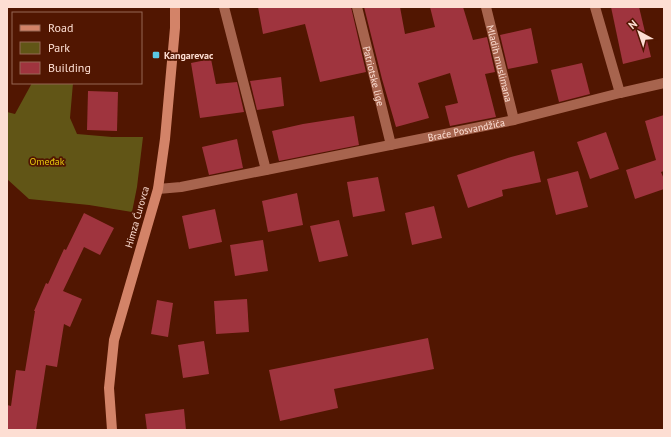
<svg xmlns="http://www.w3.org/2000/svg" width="671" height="437" viewBox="0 0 671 437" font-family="'PT Sans',sans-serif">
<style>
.green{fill:#615516}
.building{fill:#9f343e}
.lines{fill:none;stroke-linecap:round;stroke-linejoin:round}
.street{stroke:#a7644e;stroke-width:10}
.primary{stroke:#d38368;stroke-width:10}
.poi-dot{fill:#5bc8e6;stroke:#511601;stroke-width:1.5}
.labels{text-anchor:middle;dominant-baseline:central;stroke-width:3.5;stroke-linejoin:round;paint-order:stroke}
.poi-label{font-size:10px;font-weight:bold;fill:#fdded3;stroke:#511601;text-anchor:start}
.street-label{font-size:10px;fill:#fdded3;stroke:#511601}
.park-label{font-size:10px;fill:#e4c80e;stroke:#511601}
</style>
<rect width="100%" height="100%" fill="#511601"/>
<polygon class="green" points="32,83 73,83 70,118 77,134 112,137 143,137 137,187 132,212 89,205 29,199 7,179 7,112 15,114"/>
<g class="building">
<polygon points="258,7 351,7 366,72 320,82 305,24 263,34"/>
<polygon points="364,7 400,7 405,34 435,27 430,7 463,7 473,40 487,37 495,72 485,74 496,117 450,126 445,106 458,103 450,73 418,83 429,118 396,127 382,79"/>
<polygon points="611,7 639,7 651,57 623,64"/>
<polygon points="531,28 538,63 508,69 500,35"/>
<polygon points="211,59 216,84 237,82 244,112 200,118 191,63"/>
<polygon points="582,63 590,94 559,102 551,70"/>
<polygon points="281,77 284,106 257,110 250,81"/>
<polygon points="88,91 118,92 117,131 87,130"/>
<polygon points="664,115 664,171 661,172 664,179 664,189 635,199 626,170 656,160 645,121"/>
<polygon points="354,116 359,145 279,161 272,131 303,124"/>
<polygon points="606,132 619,169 590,179 577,142"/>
<polygon points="237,139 243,168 209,175 202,147"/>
<polygon points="534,151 541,182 502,190 503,196 468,208 457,175 511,157"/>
<polygon points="578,171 588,207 556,215 547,179"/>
<polygon points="378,177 385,211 353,217 347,182"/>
<polygon points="297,193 303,225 268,232 262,201"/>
<polygon points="434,206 442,238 412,245 405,213"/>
<polygon points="215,209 222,242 189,249 182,216"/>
<polygon points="84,213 114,228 100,255 84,247 63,291 82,299 70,327 64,324 57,367 46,365 36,430 7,430 7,405 11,406 16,370 25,371 35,311 34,311 46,283 48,284 64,249 66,250"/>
<polygon points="339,220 348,256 319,262 310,226"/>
<polygon points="263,240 268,271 235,276 230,245"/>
<polygon points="247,299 249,332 216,334 214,301"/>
<polygon points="157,300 173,303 168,337 151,334"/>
<polygon points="428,338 434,369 334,389 338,408 280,421 269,370"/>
<polygon points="204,341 209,374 183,378 178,345"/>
<polygon points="184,409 186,430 147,430 145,414"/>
</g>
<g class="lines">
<g class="street">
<polyline points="224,7 266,170"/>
<path id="s1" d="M357,7L391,145"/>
<path id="s2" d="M486,7L514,120"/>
<polyline points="595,7 620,93"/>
<path id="s3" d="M158,189L181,187L266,170L514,120L620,93L664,83"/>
</g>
<polyline class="primary" points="112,430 109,388 114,340 158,189 165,139 175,28 175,7"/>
</g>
<rect class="poi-dot" x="152" y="51" width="8" height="8" rx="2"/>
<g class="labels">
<g class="poi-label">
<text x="164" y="55">Kangarevac</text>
</g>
<g class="street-label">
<text stroke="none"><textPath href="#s2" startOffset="58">Mladih muslimana</textPath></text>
<text stroke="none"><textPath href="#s1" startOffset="71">Patriotske lige</textPath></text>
<text stroke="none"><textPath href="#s3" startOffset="314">Braće Posvandžića</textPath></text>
<text transform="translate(137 217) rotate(-74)">Himza Ćurovca</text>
</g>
<g class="park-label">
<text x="47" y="161">Omeđak</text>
</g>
</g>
<rect width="671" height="437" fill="none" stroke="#fdded3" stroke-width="16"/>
<rect x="12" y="12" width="130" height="72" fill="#511601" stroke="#966655"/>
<rect x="20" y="25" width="20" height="6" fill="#d38368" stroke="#966655"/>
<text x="48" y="32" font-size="12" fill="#fdded3">Road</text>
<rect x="20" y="42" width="20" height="12" fill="#615516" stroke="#966655"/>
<text x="48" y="52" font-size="12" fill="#fdded3">Park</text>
<rect x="20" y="62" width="20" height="12" fill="#9f343e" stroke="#966655"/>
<text x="48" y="72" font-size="12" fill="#fdded3">Building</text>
<g transform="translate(639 32) rotate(320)" stroke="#511601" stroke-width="3" paint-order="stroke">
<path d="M0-3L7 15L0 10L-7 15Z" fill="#fdded3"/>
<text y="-6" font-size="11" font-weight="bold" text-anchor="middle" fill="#fdded3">N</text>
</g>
</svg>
